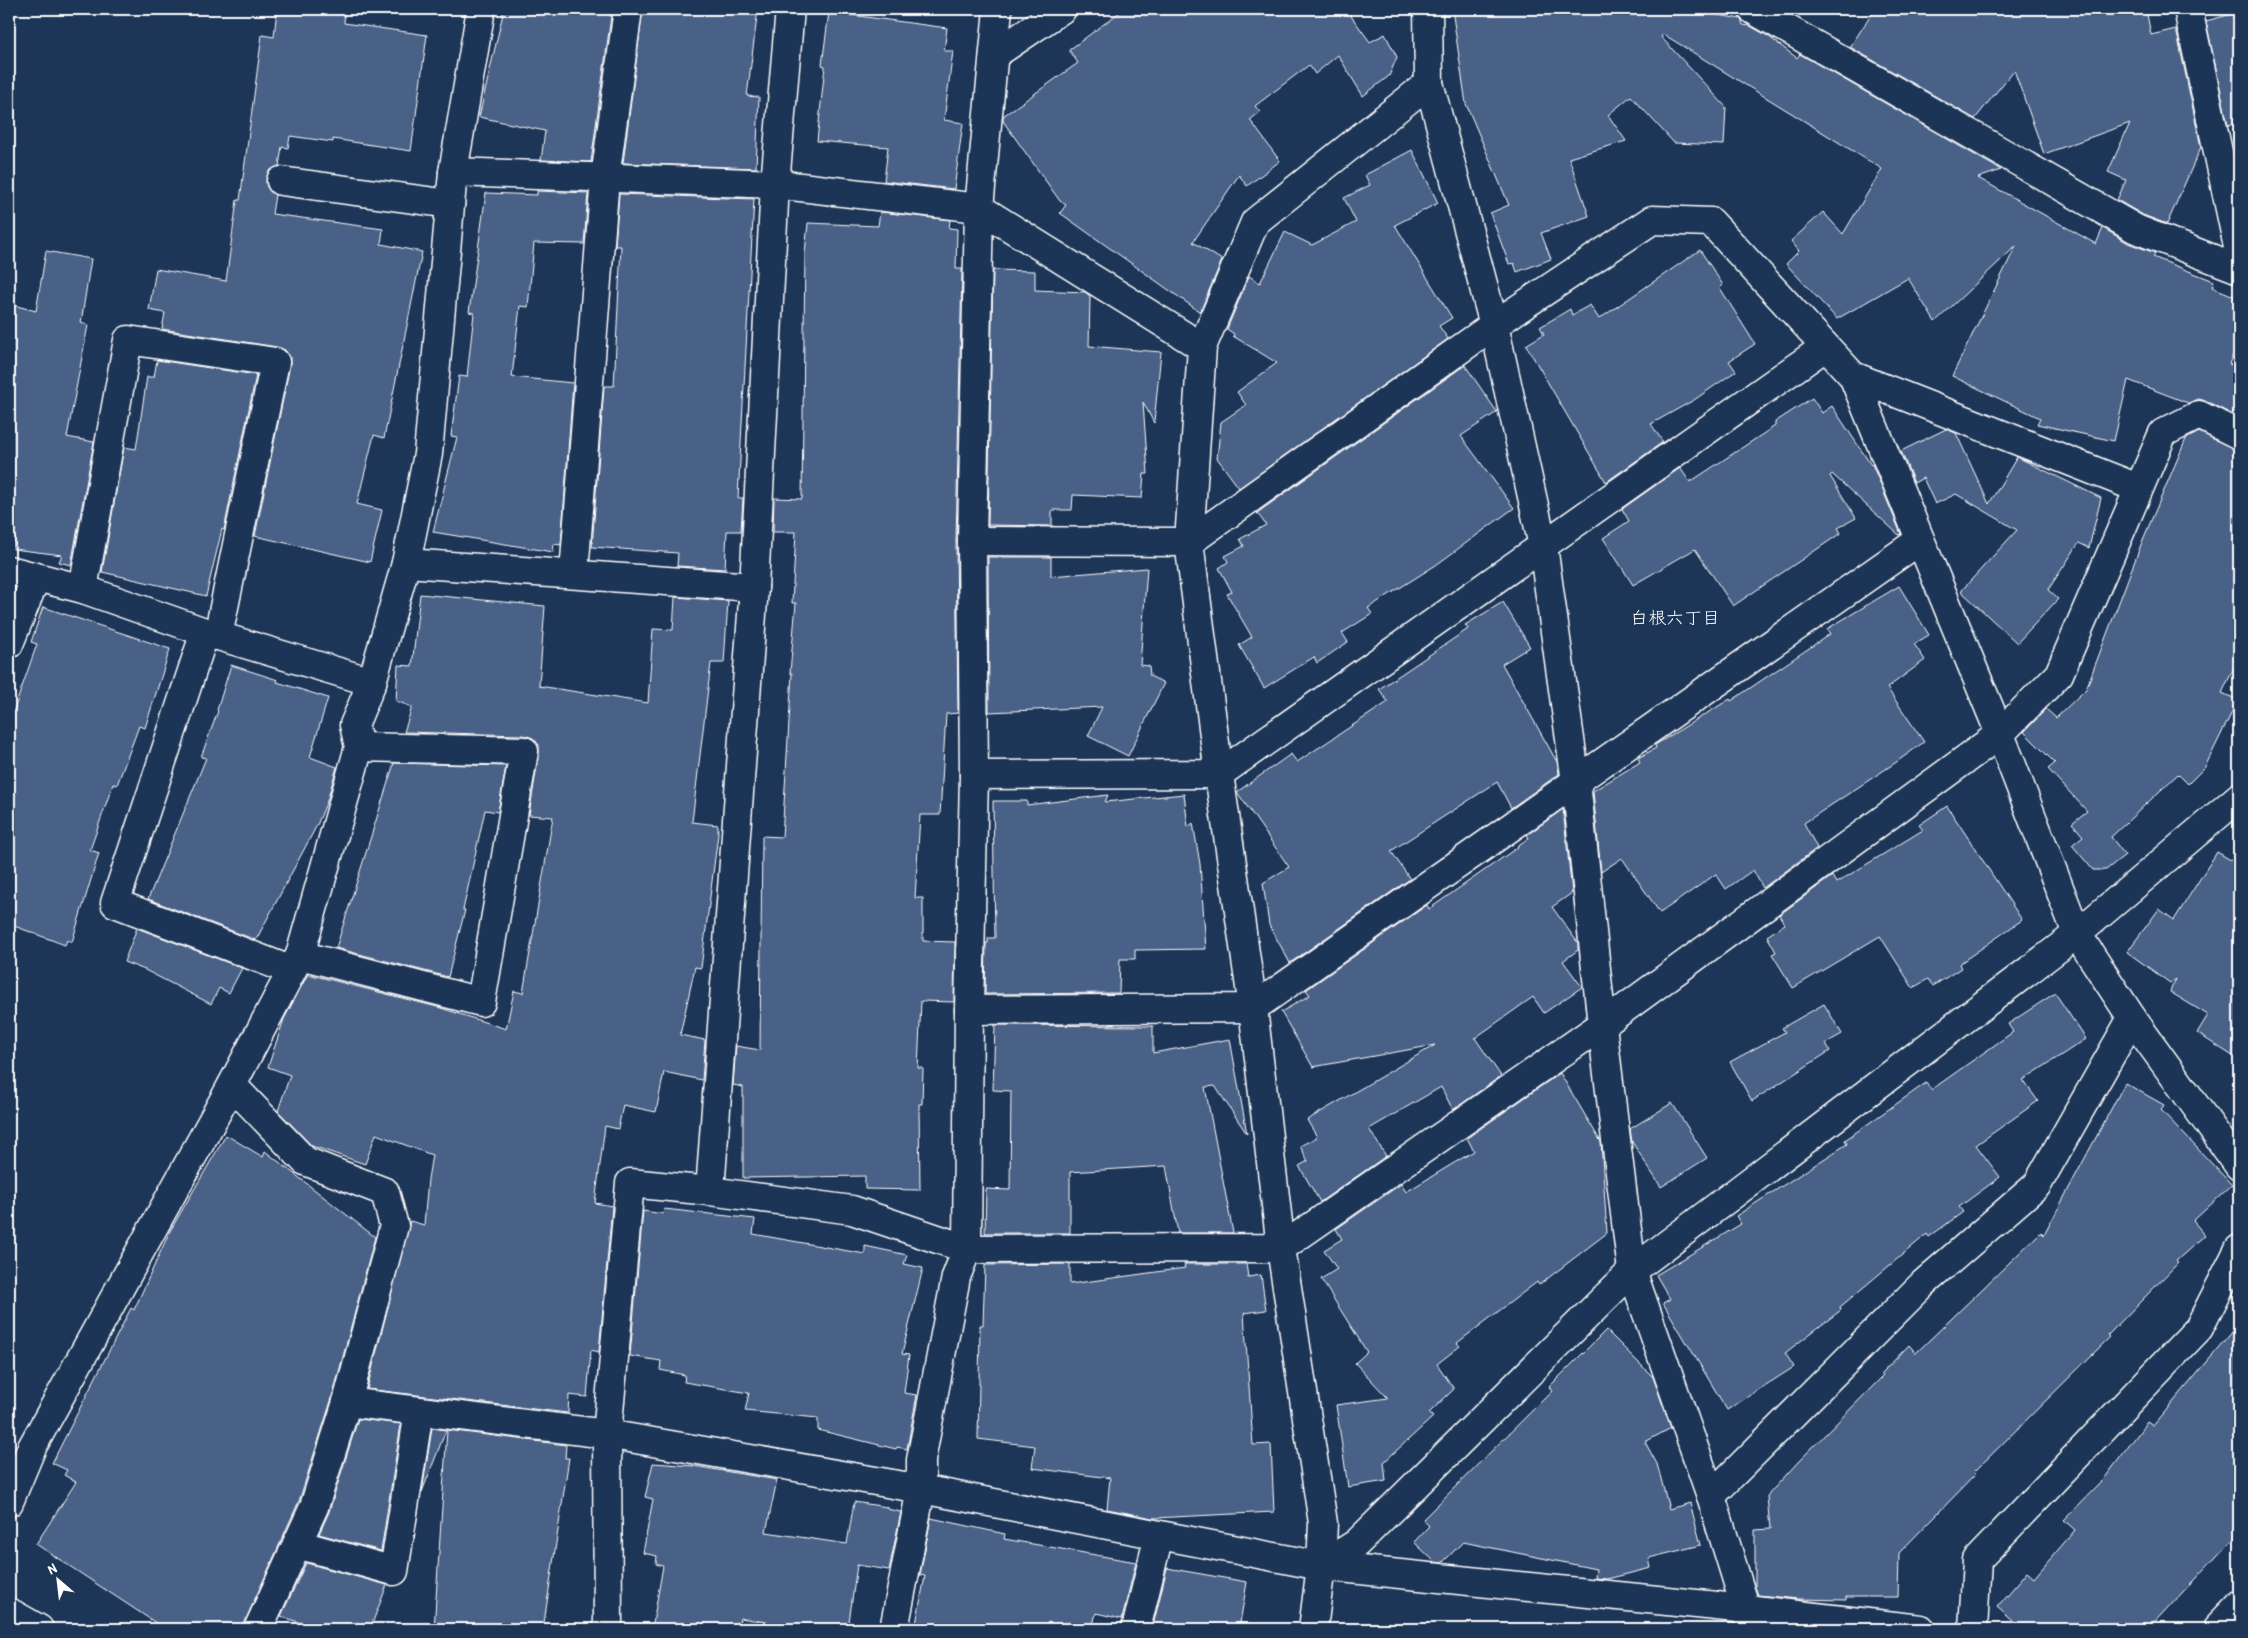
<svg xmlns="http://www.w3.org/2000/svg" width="2248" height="1638" viewBox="0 0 2248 1638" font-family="'Patrick Hand','Klee One',sans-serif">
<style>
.building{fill:#496187;stroke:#fff}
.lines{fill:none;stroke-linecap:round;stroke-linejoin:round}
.minor-casing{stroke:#fff;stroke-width:31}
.tertiary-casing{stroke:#fff;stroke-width:31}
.minor{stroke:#1d3557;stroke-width:28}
.tertiary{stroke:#1d3557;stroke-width:28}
.labels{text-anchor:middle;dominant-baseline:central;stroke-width:4;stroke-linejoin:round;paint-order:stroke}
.neighbourhood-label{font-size:18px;fill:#fff;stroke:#1d3557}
</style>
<rect width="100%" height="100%" fill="#1d3557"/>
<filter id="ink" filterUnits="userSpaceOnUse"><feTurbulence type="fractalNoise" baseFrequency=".02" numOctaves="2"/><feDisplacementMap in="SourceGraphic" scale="10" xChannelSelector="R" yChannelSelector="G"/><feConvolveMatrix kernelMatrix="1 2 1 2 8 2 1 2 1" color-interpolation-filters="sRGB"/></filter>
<g filter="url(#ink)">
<g class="building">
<polygon points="277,9 345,9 344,23 427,35 411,151 333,139 333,142 290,136 288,148 282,147 279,166 269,171 266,179 267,187 275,195 272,214 383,229 381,244 422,252 384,438 374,435 357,504 382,510 370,562 255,536 290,365 290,357 285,350 277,347 162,329 165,313 149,310 156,269 226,281 237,200 240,200 262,35 274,37"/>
<polygon points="504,9 612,9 591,162 541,160 545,131 479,117"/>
<polygon points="643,9 758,9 747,96 759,97 756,168 623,163"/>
<polygon points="1124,9 1346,9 1370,42 1385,34 1397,57 1389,76 1363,96 1338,55 1315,74 1309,65 1255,106 1260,112 1250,120 1280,161 1247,186 1239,175 1193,242 1222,260 1200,312 1060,213 1066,205 1060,201 1003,121 1003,116 1078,63 1069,50"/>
<polygon points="1452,9 1684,9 1741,19 1743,25 1750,26 1768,36 1797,58 1800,54 2001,170 1978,178 2096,244 2103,228 2128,243 2155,253 2153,257 2214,281 2212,287 2239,298 2239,340 2229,364 2239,368 2239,418 2206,401 2199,399 2188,403 2128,380 2114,441 2037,424 2040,418 1952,376 2016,246 1935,322 1908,278 1837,319 1786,264 1799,251 1791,241 1823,212 1843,234 1882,169 1663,34 1661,37 1726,107 1724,145 1674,143 1631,96 1608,115 1626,141 1569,158 1589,216 1541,233 1551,259 1517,272 1514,263 1509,264 1490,213 1509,205 1466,104"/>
<polygon points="1875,9 2146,9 2151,35 2176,29 2201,147 2167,224 2143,215 2117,200 2126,180 2108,172 2130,123 2044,154 2014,70 1975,119 1850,47"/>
<polygon points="829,12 947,28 944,51 953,51 944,120 963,123 954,189 884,181 888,147 817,141 825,66 822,65"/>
<polygon points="2239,12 2239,122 2228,125 2206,21"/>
<polygon points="1412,150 1438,203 1395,225 1452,318 1439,326 1448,339 1239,488 1217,458 1221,422 1246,405 1237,392 1277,363 1233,336 1234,334 1227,329 1249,276 1260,283 1285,232 1312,245 1356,222 1344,198 1370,185 1365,175"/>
<polygon points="537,191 588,193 584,244 534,243 528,307 520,306 512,377 573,383 561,545 554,544 553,552 433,532 457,437 451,436 459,376 467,377 474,313 469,312 486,193 537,195"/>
<polygon points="619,194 754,199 738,498 743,498 741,531 727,531 725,569 677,566 678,553 592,547 604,386 614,386 621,246 615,246"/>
<polygon points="880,212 950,220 949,228 957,229 956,269 962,269 956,541 958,713 946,714 940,815 920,815 915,898 923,898 923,941 955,942 954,1002 921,1001 918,1068 923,1068 922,1104 919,1104 920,1190 865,1189 865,1176 743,1178 743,1087 733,1085 736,1046 760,1050 762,836 782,837 792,673 790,673 796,603 792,603 796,532 773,532 774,498 802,499 805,253 808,223 878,226"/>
<polygon points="1700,250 1723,285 1720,288 1755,344 1729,361 1736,371 1694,400 1651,424 1663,442 1606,482 1526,345 1544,334 1540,327 1570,309 1572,315 1590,305 1599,319"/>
<polygon points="46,251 91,259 81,323 88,325 67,437 94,442 71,565 59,562 62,555 13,549 14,537 9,536 9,304 36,311"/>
<polygon points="993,270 1035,271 1035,290 1085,292 1090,296 1089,346 1161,352 1154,423 1143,402 1148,474 1144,474 1142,498 1073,495 1072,510 1052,510 1052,526 988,525"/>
<polygon points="157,360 256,375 224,530 222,529 206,596 102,572 124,447 136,449 147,377 154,377"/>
<polygon points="1465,365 1497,412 1461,436 1514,508 1436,565 1368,608 1372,614 1342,633 1348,642 1317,663 1314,657 1264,688 1239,645 1252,637 1227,594 1232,592 1219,568 1228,562 1225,556 1244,546 1240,539 1266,525 1257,513"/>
<polygon points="1812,398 1822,413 1832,406 1871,465 1872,464 1901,534 1899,535 1832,474 1830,476 1856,518 1838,528 1841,533 1733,606 1695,549 1633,585 1603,538 1629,521 1622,509 1680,468 1690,482 1775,426 1775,422"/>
<polygon points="1946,429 1956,433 1989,504 2017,457 2101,498 2089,548 2079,543 2048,590 2058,599 2017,643 1961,591 2017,530 1956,494 1935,504 1923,478 1914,483 1901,451"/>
<polygon points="2199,432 2239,451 2239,657 2222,693 2238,700 2205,767 2188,784 2178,774 2111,837 2125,855 2106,870 2093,870 2072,845 2083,836 2072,823 2087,811 2048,769 2055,763 2024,732 2046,709 2056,718 2086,689 2142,542 2186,439"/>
<polygon points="988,557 1051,557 1051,576 1147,568 1140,665 1149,666 1150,676 1164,683 1128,756 1088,736 1102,707 989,712"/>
<polygon points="1899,586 1929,635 1914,644 1925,660 1887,688 1924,742 1895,763 1804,823 1817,848 1763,888 1753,870 1726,889 1716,874 1660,913 1622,858 1601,872 1593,791 1640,762 1638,758 1656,748 1655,745 1660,742 1730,699 1731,701 1830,634 1827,629"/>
<polygon points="420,594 545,606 539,686 648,703 653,629 673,630 675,597 728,601 724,663 711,663 692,822 718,825 718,834 701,968 695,967 680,1035 705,1040 702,1080 664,1072 656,1112 623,1105 618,1129 605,1126 595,1203 612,1206 599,1352 591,1350 587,1397 569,1395 568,1413 367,1389 410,1221 424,1225 428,1179 432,1155 376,1134 365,1164 312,1146 278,1111 290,1075 268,1067 284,1019 308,974 441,1008 506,1029 514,991 523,993 553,817 529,815 539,754 539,745 533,738 524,735 404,732 412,707 396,701 398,665 412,666"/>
<polygon points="1503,602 1530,647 1502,664 1557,762 1559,774 1511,808 1497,782 1391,851 1410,879 1290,963 1269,925 1263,883 1289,867 1237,792 1291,754 1297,762 1388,702 1379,689 1468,629 1465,625"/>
<polygon points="43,607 170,649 145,728 139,726 117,785 113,784 90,850 99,853 72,942 67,940 65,945 9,924 9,724 37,644 31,642"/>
<polygon points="231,665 278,680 277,682 328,698 310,757 337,767 327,801 317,825 256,940 148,899 206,758 201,757 218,711 217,710"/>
<polygon points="394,763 506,766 498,812 485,810 463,910 465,910 448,977 336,948"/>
<polygon points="1184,794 1188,827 1193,823 1200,864 1206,949 1135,950 1135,959 1120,959 1119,993 985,994 986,943 988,943 988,938 995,938 993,801 1027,801 1027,805 1108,795 1105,802"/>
<polygon points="1947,806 2022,920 1959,964 1961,968 1933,986 1928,979 1913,988 1880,936 1793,988 1772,954 1776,952 1767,936 1785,924 1779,915 1832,876 1836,883 1923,830 1919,825"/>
<polygon points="1563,809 1572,893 1552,907 1578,943 1578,950 1563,961 1582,987 1544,1013 1533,997 1475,1038 1501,1076 1453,1110 1441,1087 1369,1129 1386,1156 1320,1202 1299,1166 1308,1161 1300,1146 1317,1137 1307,1120 1435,1045 1313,1067 1281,1012 1310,995 1306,990 1427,905 1429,909 1518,847 1517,846 1529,838 1527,835"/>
<polygon points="2217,852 2239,865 2239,1060 2197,1033 2208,1015 2170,992 2175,979 2170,983 2127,952 2159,909 2174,920"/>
<polygon points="137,928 242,968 229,993 219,988 211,1004 145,970 124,962"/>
<polygon points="2055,993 2086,1039 2023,1080 2038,1101 1976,1145 2000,1177 1959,1207 1963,1212 1929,1237 1927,1234 1840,1307 1841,1310 1785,1353 1794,1367 1727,1410 1663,1303 1670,1299 1656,1275 1741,1224 1736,1216 1847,1144 1845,1140 1926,1083 1931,1090 2013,1032 2008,1024"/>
<polygon points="1824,1004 1842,1034 1826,1043 1830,1051 1752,1101 1730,1062 1785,1032 1782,1028"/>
<polygon points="995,1025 1153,1026 1153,1053 1230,1039 1247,1134 1215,1086 1205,1087 1233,1233 1178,1233 1166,1166 1070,1172 1070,1233 985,1233 986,1189 1010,1190 1011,1091 993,1090"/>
<polygon points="1560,1073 1601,1142 1607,1233 1539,1285 1537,1282 1457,1343 1460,1346 1437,1364 1454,1389 1429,1413 1433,1417 1384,1462 1386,1481 1348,1487 1336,1405 1388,1398 1355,1363 1367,1352 1321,1279 1337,1269 1324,1250 1342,1239 1336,1229 1401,1184 1406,1192 1474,1151 1467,1138"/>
<polygon points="2125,1083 2164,1105 2161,1110 2232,1185 2193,1221 2205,1235 2176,1261 2178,1263 2108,1335 2110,1337 1974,1472 1976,1474 1899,1553 1898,1597 1846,1597 1846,1600 1798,1599 1758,1595 1755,1587 1755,1530 1770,1529 1767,1496 1798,1462 1883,1376 1881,1374 1909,1345 1916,1353 2041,1232 2044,1235"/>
<polygon points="1672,1103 1707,1158 1661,1187 1632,1142 1630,1129"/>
<polygon points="226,1135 263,1157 265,1151 375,1237 332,1398 299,1501 247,1617 239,1629 165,1629 36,1544 76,1482 64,1475 67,1470 52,1463 131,1308 134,1310 170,1231"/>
<polygon points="664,1209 755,1219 753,1234 865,1254 865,1246 907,1255 904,1264 923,1268 902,1354 909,1355 904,1393 917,1395 907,1449 897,1447 896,1449 818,1430 818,1418 745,1411 749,1393 684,1382 685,1375 660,1370 661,1361 630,1356 643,1211 663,1214"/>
<polygon points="1070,1264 1070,1284 1185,1268 1184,1264 1246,1264 1248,1277 1261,1275 1266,1310 1244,1313 1253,1445 1271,1444 1274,1512 1153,1518 1107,1509 1110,1478 1032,1468 1035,1446 978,1439 980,1325 983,1325 985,1265"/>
<polygon points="2239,1324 2239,1531 2149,1629 2022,1629 1997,1607 2027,1572 2034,1578 2075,1530 2064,1520 2104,1479 2147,1422 2153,1426"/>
<polygon points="1606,1330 1653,1377 1671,1428 1645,1442 1657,1464 1669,1509 1690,1503 1701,1545 1649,1558 1651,1568 1607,1579 1595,1578 1596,1569 1463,1542 1442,1563 1435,1562 1414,1542 1429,1526 1423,1519 1552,1391 1549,1387"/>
<polygon points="358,1419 401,1424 381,1551 319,1534 329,1512"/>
<polygon points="432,1428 446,1430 422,1492"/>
<polygon points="447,1430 566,1445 565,1458 569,1458 543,1629 434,1629"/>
<polygon points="653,1463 694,1466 777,1480 766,1532 847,1544 854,1502 887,1507 887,1509 901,1512 889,1570 857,1565 848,1629 812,1629 740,1618 738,1629 652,1629 663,1566 656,1564 657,1556 643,1553 653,1499 645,1497"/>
<polygon points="931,1518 1005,1534 1004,1539 1136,1562 1122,1619 1096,1613 1092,1629 915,1629 925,1576 920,1575"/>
<polygon points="306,1563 387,1585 370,1629 318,1629 281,1616"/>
<polygon points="1167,1568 1247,1582 1239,1629 1169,1629 1153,1626"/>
</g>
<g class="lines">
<defs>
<g id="minor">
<polyline points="1752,9 2136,229 2239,269"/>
<polyline points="2188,9 2239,252"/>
<polyline points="994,55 1062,9"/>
<polyline points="1429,83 1494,325 1543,546 1576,782 1602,1025 1632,1271 1711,1496 1752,1629"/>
<polyline points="453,172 775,184 979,208 1202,347"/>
<polyline points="281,181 450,204"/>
<polyline points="1853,376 2138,488"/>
<polyline points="972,541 1189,542 1494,325 1652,220 1711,222 1853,376 2000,734 2077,934 2132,1018 2239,1166"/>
<polyline points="406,563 754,587"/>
<polyline points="9,570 83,589 205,632 372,682"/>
<polyline points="574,573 605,178 628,9"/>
<polyline points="83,589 128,340 275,362 218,636"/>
<polyline points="205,632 115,903 290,970"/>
<polyline points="9,644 36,577"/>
<polyline points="974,775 1219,774 1825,347"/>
<polyline points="300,955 481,1002 524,751 359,747"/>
<polyline points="969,1010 1253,1008 1920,540"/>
<polyline points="232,1085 305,1161 385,1192 394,1226 347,1402 314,1507 258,1629"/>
<polyline points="710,1191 754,587 775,184 790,9"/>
<polyline points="347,1402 607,1434 921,1489 1321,1566 1746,1609 1921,1629"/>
<polyline points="1711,1496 1924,1283 2037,1185 2132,1018"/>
<polyline points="9,1502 32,1447 232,1085 300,955 359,747 354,725 372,682 406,563 428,454 453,172 481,9"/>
<polyline points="297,1544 394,1571 419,1411"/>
<polyline points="1321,1566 1357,1543 1632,1271 2077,934 2239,797"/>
<polyline points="9,1612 39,1629"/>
<polyline points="608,1629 607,1434 630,1183 710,1191 852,1210 967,1249 1281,1248 1602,1025 2000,734 2059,674 2163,433 2199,415 2239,435"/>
<polyline points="894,1629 921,1489 921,1460 956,1277 967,1249 969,1010 974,775 972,541 979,208 998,9"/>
<polyline points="1136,1629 1159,1535"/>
<polyline points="1313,1629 1321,1566 1323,1523 1281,1248 1253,1008 1219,774 1189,542 1202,347 1255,222 1429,83 1428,9"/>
<polyline points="2216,1629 2239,1605"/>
</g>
<polyline id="tertiary" points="1973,1629 1977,1560 2199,1328 2239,1249"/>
</defs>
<use href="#minor" class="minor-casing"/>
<use href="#tertiary" class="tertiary-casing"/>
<use href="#minor" class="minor"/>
<use href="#tertiary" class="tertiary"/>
</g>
</g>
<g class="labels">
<g class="neighbourhood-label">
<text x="1675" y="617">白根六丁目</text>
</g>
</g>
<rect width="2248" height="1638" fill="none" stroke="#1d3557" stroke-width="30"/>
<rect x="15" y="15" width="2218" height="1608" fill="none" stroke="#fff" stroke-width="2" filter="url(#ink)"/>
<g transform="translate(58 1580) rotate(332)" stroke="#1d3557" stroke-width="4" paint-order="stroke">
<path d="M0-4L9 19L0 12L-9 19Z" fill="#ffffff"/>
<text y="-8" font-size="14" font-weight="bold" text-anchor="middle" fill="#ffffff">N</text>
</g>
</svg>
